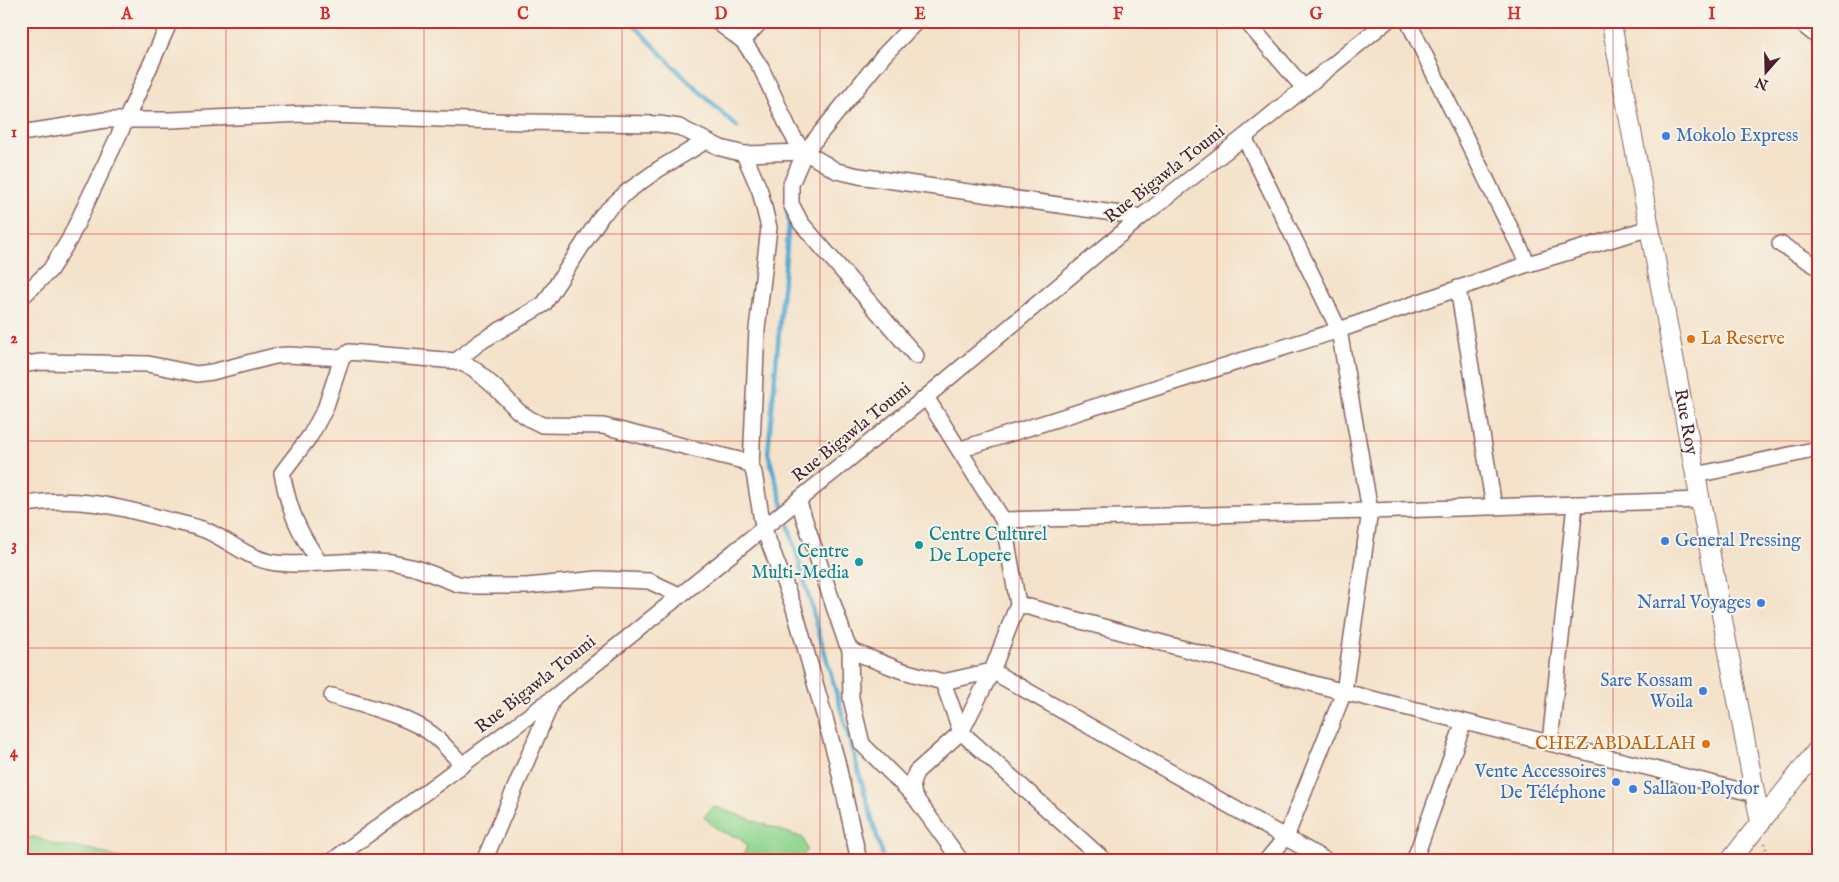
<svg xmlns="http://www.w3.org/2000/svg" width="1839" height="882" viewBox="0 0 1839 882" font-family="'IM FELL English',serif">
<style>
.green{fill:#90d690;stroke:#6d7a5e}
.lines{fill:none;stroke-linecap:round;stroke-linejoin:round}
.stream{stroke:#53a8cf;stroke-width:4.5}
.minor-casing{stroke:#866363;stroke-width:18}
.major-casing{stroke:#866363;stroke-width:21}
.path{stroke:#866363;stroke-width:2.5;stroke-dasharray:1 4;stroke-linecap:butt}
.minor{stroke:#fff;stroke-width:15}
.major{stroke:#fff;stroke-width:19}
.grid{fill:none;stroke:#d62828;stroke-width:1;stroke-opacity:0.55}
.shop-dot{fill:#3f7fe0;stroke:#f7f3e8;stroke-width:2}
.food-dot{fill:#e8710a;stroke:#f7f3e8;stroke-width:2}
.culture-dot{fill:#0f9aa8;stroke:#f7f3e8;stroke-width:2}
.labels{text-anchor:middle;dominant-baseline:central;stroke-width:4;stroke-linejoin:round;paint-order:stroke}
.shop-label{font-size:18px;fill:#366cbe;stroke:#f7f3e8;text-anchor:start}
.street-label{font-size:18px;fill:#4a1f2b;stroke:#f7f3e8}
.food-label{font-size:18px;fill:#c56008;stroke:#f7f3e8;text-anchor:start}
.culture-label{font-size:18px;fill:#0d838f;stroke:#f7f3e8;text-anchor:start}
.neatline{fill:none;stroke:#d62828;stroke-width:2}
.grid-label{font-size:16px;text-anchor:middle;font-weight:bold;fill:#d62828}
</style>
<rect width="100%" height="100%" fill="#f7f3e8"/>
<filter id="ink" filterUnits="userSpaceOnUse"><feTurbulence type="fractalNoise" baseFrequency=".02" numOctaves="2"/><feDisplacementMap in="SourceGraphic" scale="10" xChannelSelector="R" yChannelSelector="G"/><feConvolveMatrix kernelMatrix="1 2 1 2 8 2 1 2 1" color-interpolation-filters="sRGB"/></filter>
<filter id="wash" filterUnits="userSpaceOnUse"><feTurbulence type="fractalNoise" baseFrequency=".0096" numOctaves="4" result="noise"/><feDisplacementMap in="SourceGraphic" scale="20" xChannelSelector="R" yChannelSelector="G"/><feGaussianBlur stdDeviation="1.12" result="paint"/><feColorMatrix in="noise" values="0 0 0 0 0 0 0 0 0 0 0 0 0 0 0 0 0 1.4 0 .05"/><feComposite in="paint" operator="in"/></filter>
<g filter="url(#wash)">
<rect width="100%" height="100%" fill="#f4e2ca"/>
<g class="green">
<polygon points="713,806 803,838 807,850 801,860 799,861 741,861 747,846 740,838 719,831 704,817"/>
<polygon points="35,837 57,845 90,849 116,857 146,861 21,861 21,838"/>
</g>
<g class="lines">
<g class="stream">
<polyline points="630,21 678,71 737,127"/>
<polyline points="787,210 789,223 768,453 884,861"/>
</g>
</g>
</g>
<g filter="url(#ink)">
<g class="lines">
<defs>
<g id="minor">
<polyline points="716,21 743,41 748,48 761,68 789,129 796,141 805,152 837,171 859,176 1141,217"/>
<polyline points="1246,21 1304,88"/>
<polyline points="1408,21 1528,264"/>
<polyline points="1798,21 1818,37"/>
<polyline points="743,41 761,21"/>
<polyline points="21,133 105,120 171,120 302,114 524,122 659,124 679,127 721,148 744,154 805,152"/>
<polyline points="1244,137 1339,330 1370,511 1344,692 1286,837 1266,861"/>
<polyline points="744,154 760,191 769,228 757,329 751,466"/>
<polyline points="1780,244 1818,267"/>
<polyline points="1458,288 1494,507"/>
<polyline points="21,298 50,270 69,240 126,120 170,21"/>
<polyline points="916,356 801,223 791,204 791,184 805,152 884,55 917,21"/>
<polyline points="456,361 480,342 544,304 602,215 628,191 659,169 706,141"/>
<polyline points="21,365 40,362 148,364 197,374 212,372 275,356 288,355 342,358"/>
<polyline points="926,397 1003,520 1018,604 992,671 961,732 916,772 912,784 914,796 961,861"/>
<polyline points="961,449 1339,330 1528,264 1650,228"/>
<polyline points="1696,475 1818,449"/>
<polyline points="798,500 846,642 850,649 854,652 900,670 943,682 992,671 1327,861"/>
<path d="M21,505C70,495 117,506 164,519C178,523 192,525 205,530C227,539 246,557 270,562C286,565 303,564 320,563"/>
<polyline points="1003,520 1370,511 1701,500"/>
<path d="M679,595L649,581L598,579L527,586H476L458,584L416,568L392,563L360,561L320,563C298,532 289,510 282,473L310,436L325,409L342,358L349,352L456,361L473,368L497,389L518,411L530,419L542,425L603,426L743,461L751,466L754,473L763,527L794,608L837,761L859,861"/>
<polyline points="1018,604 1344,692 1755,794"/>
<polyline points="850,649 851,698 862,744 914,796"/>
<polyline points="943,682 961,732 1105,861"/>
<path d="M332,696C360,705 410,716 433,735C444,744 453,755 463,765"/>
<polyline points="1550,743 1575,504"/>
<polyline points="332,861 553,698 926,397 1141,217 1244,137 1387,21"/>
<polyline points="484,861 553,699"/>
<polyline points="1414,861 1464,722"/>
</g>
<g id="major">
<path id="s1" d="M1611,21L1760,821"/>
<polyline points="1730,861 1818,749"/>
</g>
</defs>
<use href="#minor" class="minor-casing"/>
<use href="#major" class="major-casing"/>
<polyline class="path" points="1765,843 1768,861"/>
<use href="#minor" class="minor"/>
<use href="#major" class="major"/>
</g>
</g>
<path class="grid" d="M226,21V861M424,21V861M622,21V861M820,21V861M1019,21V861M1217,21V861M1415,21V861M1613,21V861M21,234H1818M21,441H1818M21,648H1818"/>
<g class="shop-dot">
<circle cx="1666" cy="136" r="5"/>
<circle cx="1665" cy="541" r="5"/>
<circle cx="1761" cy="603" r="5"/>
<circle cx="1703" cy="691" r="5"/>
<circle cx="1616" cy="782" r="5"/>
<circle cx="1633" cy="789" r="5"/>
</g>
<g class="food-dot">
<circle cx="1691" cy="339" r="5"/>
<circle cx="1706" cy="744" r="5"/>
</g>
<g class="culture-dot">
<circle cx="919" cy="545" r="5"/>
<circle cx="859" cy="562" r="5"/>
</g>
<g class="labels">
<g class="shop-label">
<text x="1676" y="136">Mokolo Express</text>
<text x="1675" y="541">General Pressing</text>
<text x="1751" y="603" text-anchor="end">Narral Voyages</text>
<text x="1693" y="681" text-anchor="end">Sare Kossam<tspan x="1693" dy="21">Woila</tspan></text>
<text x="1606" y="772" text-anchor="end">Vente Accessoires<tspan x="1606" dy="21">De Téléphone</tspan></text>
<text x="1643" y="789">Sallaou Polydor</text>
</g>
<g class="street-label">
<text transform="translate(1165 175) rotate(-38)">Rue Bigawla Toumi</text>
<text stroke="none"><textPath href="#s1" startOffset="408">Rue Roy</textPath></text>
<text transform="translate(852 433) rotate(-39)">Rue Bigawla Toumi</text>
<text transform="translate(536 685) rotate(-38)">Rue Bigawla Toumi</text>
</g>
<g class="food-label">
<text x="1701" y="339">La Reserve</text>
<text x="1696" y="744" text-anchor="end">CHEZ ABDALLAH</text>
</g>
<g class="culture-label">
<text x="929" y="535">Centre Culturel<tspan x="929" dy="21">De Lopere</tspan></text>
<text x="849" y="552" text-anchor="end">Centre<tspan x="849" dy="21">Multi-Media</tspan></text>
</g>
</g>
<rect width="1839" height="882" fill="none" stroke="#f7f3e8" stroke-width="55"/>
<g transform="translate(1766 72) rotate(200)" stroke="#f7f3e8" stroke-width="4" paint-order="stroke">
<path d="M0-4L9 19L0 12L-9 19Z" fill="#4a1f2b"/>
<text y="-8" font-size="14" font-weight="bold" text-anchor="middle" fill="#4a1f2b">N</text>
</g>
<rect x="28" y="28" width="1784" height="826" class="neatline"/>
<g class="grid-label">
<text x="127" y="19">A</text>
<text x="325" y="19">B</text>
<text x="523" y="19">C</text>
<text x="721" y="19">D</text>
<text x="920" y="19">E</text>
<text x="1118" y="19">F</text>
<text x="1316" y="19">G</text>
<text x="1514" y="19">H</text>
<text x="1712" y="19">I</text>
<text x="14" y="137">1</text>
<text x="14" y="343">2</text>
<text x="14" y="550">3</text>
<text x="14" y="757">4</text>
</g>
</svg>
